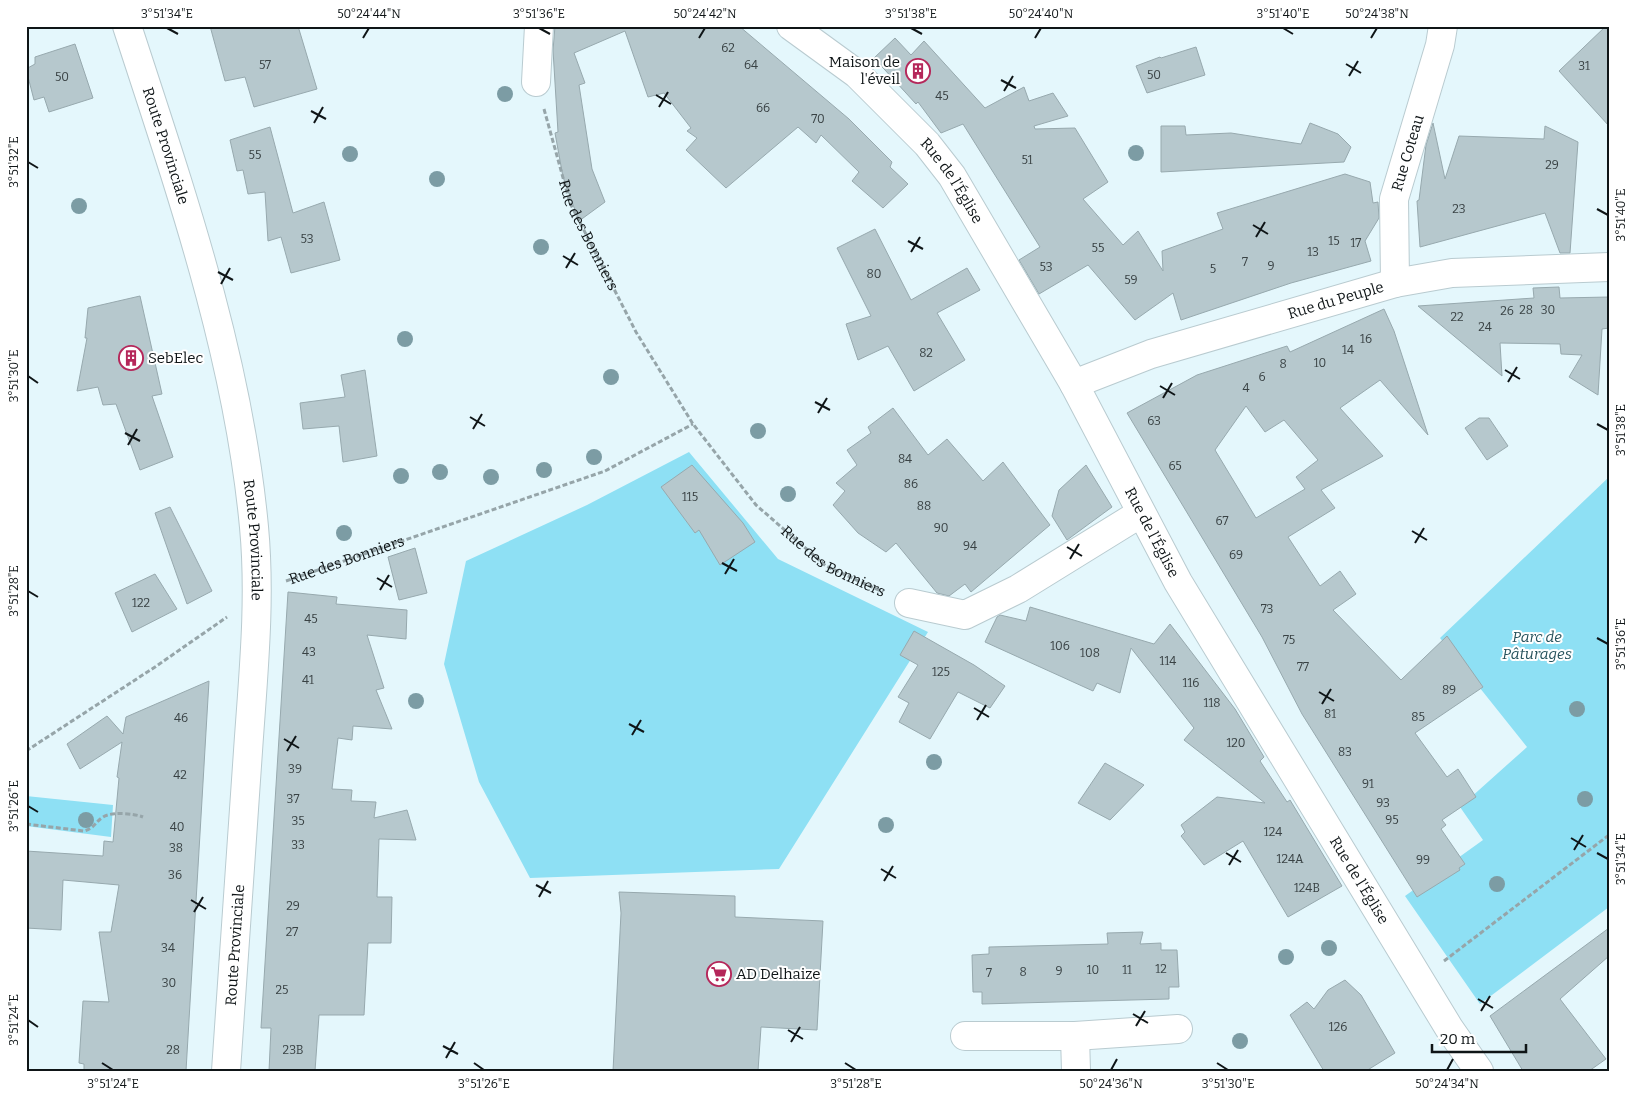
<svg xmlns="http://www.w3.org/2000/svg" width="1635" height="1097" viewBox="0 0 1635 1097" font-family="Bitter,serif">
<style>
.green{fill:#8ee0f4}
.building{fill:#b6c8cd;stroke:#97a9ae;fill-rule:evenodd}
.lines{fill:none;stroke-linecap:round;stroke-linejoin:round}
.minor-casing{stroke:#b9cbd0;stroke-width:30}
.tertiary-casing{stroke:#b9cbd0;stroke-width:30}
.path{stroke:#96a5a9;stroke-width:3;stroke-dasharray:5 2.5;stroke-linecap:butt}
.minor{stroke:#fff;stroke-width:28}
.tertiary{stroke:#fff;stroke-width:28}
.tree{fill:#7c9ca4}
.ticks{fill:none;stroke:#0f1517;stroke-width:2}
.labels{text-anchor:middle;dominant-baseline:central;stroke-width:4;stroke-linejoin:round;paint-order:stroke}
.number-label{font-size:12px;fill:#394244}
.poi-label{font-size:15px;fill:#0f1517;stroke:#fff;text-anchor:start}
.street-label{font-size:15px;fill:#0f1517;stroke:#fff}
.park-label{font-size:15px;font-style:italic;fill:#26525c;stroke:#fff}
.neatline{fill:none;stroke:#0f1517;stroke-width:2}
.ticks-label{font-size:12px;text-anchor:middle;fill:#0f1517}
</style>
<rect width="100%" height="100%" fill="#e4f7fc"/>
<g class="green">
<polygon points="689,452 778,559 928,632 779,869 530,878 479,782 444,664 466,561 587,505"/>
<polygon points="1609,477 1609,907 1480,1004 1405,896 1483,840 1460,807 1527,747 1440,638"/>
<polygon points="26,796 113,805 111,837 26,826"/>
</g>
<g class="building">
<polygon points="210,26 298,26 317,89 254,107 245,77 225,81"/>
<polygon points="555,26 739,26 849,119 892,162 890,167 908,184 883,208 852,181 859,172 821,135 816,143 798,127 726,188 686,150 697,138 687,131 691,128 664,93 648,97 625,31 574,53 585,83 579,85 592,169 605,202 579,221 563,177 555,133 558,132 553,50"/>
<polygon points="1606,26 1609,26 1609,126 1559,71"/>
<polygon points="895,38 911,55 924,41 985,108 1024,87 1029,101 1053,93 1068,116 1034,126 1035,129 1075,128 1108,182 1083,199 1123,245 1138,231 1163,271 1162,251 1223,229 1217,213 1345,174 1370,182 1373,203 1378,202 1379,218 1365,241 1371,261 1291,283 1181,320 1173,293 1135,320 1088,265 1039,294 1019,260 1040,247 963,124 941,133 918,102 916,104 874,58"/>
<polygon points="75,44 93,98 49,112 44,97 34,100 26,69 35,64 35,57"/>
<polygon points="1196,47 1205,75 1147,93 1136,66 1160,57 1161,58"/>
<polygon points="1310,123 1338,134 1351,147 1344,162 1161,172 1161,126 1185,126 1186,135 1231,133 1301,144"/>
<polygon points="1433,123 1445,179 1459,136 1544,139 1545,126 1578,142 1570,253 1560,253 1545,213 1420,247 1417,201 1419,200 1426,145"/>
<polygon points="270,127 293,213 324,202 340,260 291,273 281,237 268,241 265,192 248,194 243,170 237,171 230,140"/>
<polygon points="875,229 911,300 967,268 980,290 937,313 965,360 914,391 888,346 858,360 846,324 871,316 837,248"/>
<polygon points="1559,287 1560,298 1609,297 1609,328 1602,329 1598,395 1569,377 1582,355 1561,354 1560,344 1500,343 1502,376 1418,306 1534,298 1533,288"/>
<polygon points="140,296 162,394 152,396 173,457 140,470 116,404 103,405 98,387 77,391 87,338 85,338 88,308"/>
<path d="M1384,309L1394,331L1428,435L1380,380L1340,408L1383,456L1321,490L1335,508L1288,537L1320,586L1340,571L1356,594L1333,610L1401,680L1447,636L1483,687L1415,733L1447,777L1458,769L1476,797L1442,820L1446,825L1441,829L1465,864L1459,868L1460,870L1417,897L1302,714L1262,637L1127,413L1197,375L1287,346L1290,352ZM1246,406L1265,432L1284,420L1318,460L1296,477L1305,489L1256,518L1215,450Z"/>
<polygon points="365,370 377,456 343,462 339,426 303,429 300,403 345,397 341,375"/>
<polygon points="893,408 928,455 947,439 983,481 1003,462 1050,525 971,592 965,584 949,596 937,593 896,543 886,552 858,533 833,505 845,491 836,483 857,465 847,450 871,433 868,427"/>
<polygon points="1479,418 1489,418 1508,446 1487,460 1465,428"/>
<polygon points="692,465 743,523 755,542 720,565 699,530 695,533 661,487"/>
<polygon points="1086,465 1112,507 1067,540 1052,516 1059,490"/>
<polygon points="170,507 212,591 187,604 155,513"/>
<polygon points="415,548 427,593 399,600 388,557"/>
<polygon points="155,574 177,609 132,632 115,593"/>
<polygon points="288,592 337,597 336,604 407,610 406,639 367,635 384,688 376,690 392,729 353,726 352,740 338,738 332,789 352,790 351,801 376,802 374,818 407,810 416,840 379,839 377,897 392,897 391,943 368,943 364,1015 319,1015 315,1071 269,1071 271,1028 261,1028"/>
<polygon points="1030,607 1154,644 1170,624 1235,709 1264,757 1260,761 1287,802 1290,800 1342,886 1288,917 1243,841 1204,865 1181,836 1185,832 1181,825 1217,797 1265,803 1184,740 1194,728 1131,648 1120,693 1097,683 1093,691 985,642 997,617 1000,615 1026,621"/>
<polygon points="914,631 974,665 1005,686 990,708 958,692 930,739 899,722 909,703 898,697 918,665 900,655"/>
<polygon points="209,681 186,1071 84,1071 84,1064 79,1063 83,1001 109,1002 99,932 111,932 119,885 63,880 61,930 26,928 26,851 103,856 104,841 113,842 119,778 117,777 122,742 80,769 67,744 107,716 123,734 126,717"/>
<polygon points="1105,763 1144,785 1110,820 1078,803"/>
<polygon points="619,892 735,896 735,917 823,921 817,1030 761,1027 758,1071 613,1071 621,913"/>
<polygon points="1609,928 1609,956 1560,999 1606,1059 1589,1071 1523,1071 1490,1016"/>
<polygon points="1143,932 1140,944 1161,943 1161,950 1177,950 1179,987 1169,987 1169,999 982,1004 982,992 973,992 972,955 989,954 989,947 1108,944 1107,933"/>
<polygon points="1345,980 1361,995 1395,1053 1366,1071 1324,1071 1290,1015 1307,1002 1314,1009 1328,990"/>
</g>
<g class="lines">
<defs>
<g id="minor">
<path id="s3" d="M791,26L857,74L927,144L952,176L1074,384L1178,582L1449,1028L1479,1071"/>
<polyline points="536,82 539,26"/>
<path id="s4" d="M1395,283L1394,199L1440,45L1443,26"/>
<path id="s5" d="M1074,384L1151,354L1395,283L1452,273L1609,267"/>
<polyline points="909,603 965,615 1018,589 1141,513"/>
<polyline points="965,1036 1075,1036 1178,1029"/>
<polyline points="1075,1036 1076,1071"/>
</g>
<g id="tertiary">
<path id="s6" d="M127,26C180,189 238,355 254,527C261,601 253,677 248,751C241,858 233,964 226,1071"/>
</g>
</defs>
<use href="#minor" class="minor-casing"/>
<use href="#tertiary" class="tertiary-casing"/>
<g class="path">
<path id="s1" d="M544,109L570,203L636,332L693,424L756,505L826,566L883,592"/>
<path id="s2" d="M286,581L605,471L693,424"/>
<polyline points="26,751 155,667 227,617"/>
<path d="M26,824L84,831C95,828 95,822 103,817C112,811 136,814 143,817"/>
<polyline points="1444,961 1609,835"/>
</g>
<use href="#minor" class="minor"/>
<use href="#tertiary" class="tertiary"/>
</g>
<g class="tree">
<circle cx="505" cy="94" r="8"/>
<circle cx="1136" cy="153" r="8"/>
<circle cx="350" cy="154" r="8"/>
<circle cx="437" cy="179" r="8"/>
<circle cx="79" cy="206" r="8"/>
<circle cx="541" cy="247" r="8"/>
<circle cx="405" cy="339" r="8"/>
<circle cx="611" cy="377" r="8"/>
<circle cx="758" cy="431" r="8"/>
<circle cx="594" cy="457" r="8"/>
<circle cx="544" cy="470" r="8"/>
<circle cx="440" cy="472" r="8"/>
<circle cx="401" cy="476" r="8"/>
<circle cx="491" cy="477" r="8"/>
<circle cx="788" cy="494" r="8"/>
<circle cx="344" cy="533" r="8"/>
<circle cx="416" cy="701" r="8"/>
<circle cx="1577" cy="709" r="8"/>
<circle cx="934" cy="762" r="8"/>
<circle cx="1585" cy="799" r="8"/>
<circle cx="86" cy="820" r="8"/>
<circle cx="886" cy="825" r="8"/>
<circle cx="1497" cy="884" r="8"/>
<circle cx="1329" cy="948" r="8"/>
<circle cx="1286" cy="957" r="8"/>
<circle cx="1240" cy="1041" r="8"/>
</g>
<path class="ticks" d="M167,28L178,34M539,28L550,34M911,28L922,34M1283,28L1293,34M363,38L369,28M699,38L705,28M1035,38L1041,28M1371,38L1377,28M1346,64L1361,73M1349,76L1358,61M1001,80L1016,88M1004,91L1013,76M656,95L671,104M659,107L668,92M311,111L326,119M314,123L323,107M28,162L38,168M1597,209L1608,215M1253,225L1268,234M1256,237L1265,222M908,241L923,249M911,252L920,237M563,256L578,265M566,268L575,253M218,272L233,280M221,284L230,268M1505,370L1520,379M28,376L38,383M1508,382L1517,367M1160,386L1175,395M1163,398L1172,383M815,402L830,410M818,413L827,398M470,417L485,426M1597,424L1608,430M473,429L482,414M125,433L140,441M128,445L137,429M1412,531L1427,540M1415,543L1424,528M1067,547L1082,556M1070,559L1079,544M722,563L737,571M725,574L734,559M377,578L392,587M380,590L389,575M28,591L38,597M1597,638L1608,644M1319,692L1334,701M1322,704L1331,689M974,708L989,717M977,720L986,705M629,724L644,732M632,735L641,720M284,739L299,748M287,751L296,736M28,806L38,812M1571,838L1586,847M1574,850L1583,835M1226,853L1241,862M1597,853L1608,859M1229,865L1238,850M881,869L896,878M884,881L893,866M536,885L551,893M539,897L548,881M191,900L206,909M194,912L203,897M1478,999L1493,1008M1481,1011L1490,996M1133,1014L1148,1023M28,1020L38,1027M1136,1026L1145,1011M788,1030L803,1039M791,1042L800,1027M443,1046L458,1054M446,1058L455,1042M102,1063L113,1070M474,1063L484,1070M845,1063L856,1070M1217,1063L1228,1070M1111,1070L1117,1059M1447,1070L1453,1059"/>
<defs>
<symbol id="building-ring" viewBox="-11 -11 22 22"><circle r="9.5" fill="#fff" stroke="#b5275a" stroke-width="1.5"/><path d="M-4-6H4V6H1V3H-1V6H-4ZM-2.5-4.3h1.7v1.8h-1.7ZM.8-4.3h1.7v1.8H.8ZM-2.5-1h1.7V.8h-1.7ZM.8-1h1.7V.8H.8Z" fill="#b5275a"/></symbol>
<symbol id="supermarket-ring" viewBox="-11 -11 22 22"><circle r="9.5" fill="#fff" stroke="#b5275a" stroke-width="1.5"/><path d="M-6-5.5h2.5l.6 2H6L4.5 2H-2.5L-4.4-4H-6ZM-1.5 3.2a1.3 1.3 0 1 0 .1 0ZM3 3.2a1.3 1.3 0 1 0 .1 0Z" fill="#b5275a"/></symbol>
</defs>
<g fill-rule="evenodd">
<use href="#building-ring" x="904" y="57" width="28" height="28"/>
<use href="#building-ring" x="117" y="344" width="28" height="28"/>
<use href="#supermarket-ring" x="705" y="960" width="28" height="28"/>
</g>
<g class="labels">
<g class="number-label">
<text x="728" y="48">62</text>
<text x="265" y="65">57</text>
<text x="751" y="65">64</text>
<text x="1584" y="66">31</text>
<text x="1154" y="75">50</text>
<text x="62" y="77">50</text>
<text x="942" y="96">45</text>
<text x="763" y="108">66</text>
<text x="818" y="119">70</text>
<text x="255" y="155">55</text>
<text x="1027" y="160">51</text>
<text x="1552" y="165">29</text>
<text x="1459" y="209">23</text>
<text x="307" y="239">53</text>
<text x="1334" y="241">15</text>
<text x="1356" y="243">17</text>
<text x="1098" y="248">55</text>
<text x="1313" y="252">13</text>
<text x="1245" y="262">7</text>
<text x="1271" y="266">9</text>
<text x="1046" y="267">53</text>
<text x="1213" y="269">5</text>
<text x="874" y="274">80</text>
<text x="1131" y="280">59</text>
<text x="1526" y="310">28</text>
<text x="1548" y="310">30</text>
<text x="1507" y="311">26</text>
<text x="1457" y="317">22</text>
<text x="1485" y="327">24</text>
<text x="1366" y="339">16</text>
<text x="1348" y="350">14</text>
<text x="926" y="353">82</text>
<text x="1320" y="363">10</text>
<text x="1283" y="364">8</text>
<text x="1262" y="377">6</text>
<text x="1246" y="388">4</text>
<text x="1154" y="421">63</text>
<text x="905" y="459">84</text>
<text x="1175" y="466">65</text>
<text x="911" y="484">86</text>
<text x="690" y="497">115</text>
<text x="924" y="506">88</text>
<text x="1222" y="521">67</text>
<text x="941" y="528">90</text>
<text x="970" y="546">94</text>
<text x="1236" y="555">69</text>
<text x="141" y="603">122</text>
<text x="1267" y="609">73</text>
<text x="311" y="619">45</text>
<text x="1289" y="640">75</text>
<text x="1060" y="646">106</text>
<text x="309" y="652">43</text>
<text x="1090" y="653">108</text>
<text x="1168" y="661">114</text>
<text x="1303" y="667">77</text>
<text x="941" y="672">125</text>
<text x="308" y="680">41</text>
<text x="1191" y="683">116</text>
<text x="1449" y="690">89</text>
<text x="1212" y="703">118</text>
<text x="1330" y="714">81</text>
<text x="1418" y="717">85</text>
<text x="181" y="718">46</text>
<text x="1236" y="743">120</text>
<text x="1345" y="752">83</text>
<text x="295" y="769">39</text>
<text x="180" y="775">42</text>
<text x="1368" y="784">91</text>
<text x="293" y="799">37</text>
<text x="1383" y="803">93</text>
<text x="1392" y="820">95</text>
<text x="298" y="821">35</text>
<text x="177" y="827">40</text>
<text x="1273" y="832">124</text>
<text x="298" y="845">33</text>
<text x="176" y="848">38</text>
<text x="1290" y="859">124A</text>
<text x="1423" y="860">99</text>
<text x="175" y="875">36</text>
<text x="1307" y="888">124B</text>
<text x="293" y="906">29</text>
<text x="292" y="932">27</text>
<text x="168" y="948">34</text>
<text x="1161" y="969">12</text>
<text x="1093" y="970">10</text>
<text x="1127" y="970">11</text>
<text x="1059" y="971">9</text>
<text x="1023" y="972">8</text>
<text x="989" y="973">7</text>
<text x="169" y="983">30</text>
<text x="282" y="990">25</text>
<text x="1338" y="1027">126</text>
<text x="173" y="1050">28</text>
<text x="293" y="1050">23B</text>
</g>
<g class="poi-label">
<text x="900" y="62" text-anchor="end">Maison de<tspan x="900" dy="17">l'éveil</tspan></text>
<text x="148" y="358">SebElec</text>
<text x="736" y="974">AD Delhaize</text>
</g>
<g class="street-label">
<text stroke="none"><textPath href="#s6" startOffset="126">Route Provinciale</textPath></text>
<text stroke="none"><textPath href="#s4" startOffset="132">Rue Coteau</textPath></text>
<text stroke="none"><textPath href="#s3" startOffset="225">Rue de l'Église</textPath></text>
<text stroke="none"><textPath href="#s1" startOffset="134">Rue des Bonniers</textPath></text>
<text stroke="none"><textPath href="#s5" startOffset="275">Rue du Peuple</textPath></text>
<text stroke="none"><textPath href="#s3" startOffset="630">Rue de l'Église</textPath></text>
<text stroke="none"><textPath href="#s6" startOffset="531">Route Provinciale</textPath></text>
<text stroke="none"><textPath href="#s1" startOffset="550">Rue des Bonniers</textPath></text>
<text stroke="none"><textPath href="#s2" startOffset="64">Rue des Bonniers</textPath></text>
<text stroke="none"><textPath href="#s3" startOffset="1035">Rue de l'Église</textPath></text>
<text transform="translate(235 945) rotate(-86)">Route Provinciale</text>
</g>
<g class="park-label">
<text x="1537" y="637">Parc de<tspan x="1537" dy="17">Pâturages</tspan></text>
</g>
</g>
<rect width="1635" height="1097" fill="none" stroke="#ffffff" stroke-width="55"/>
<path d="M1432 1044v8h94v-8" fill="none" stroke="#0f1517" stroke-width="2.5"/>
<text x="1440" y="1044" font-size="15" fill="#0f1517" stroke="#ffffff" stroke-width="4" paint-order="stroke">20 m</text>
<rect x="28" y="28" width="1580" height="1042" class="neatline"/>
<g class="ticks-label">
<text x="167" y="18">3°51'34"E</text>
<text x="369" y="18">50°24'44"N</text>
<text x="539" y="18">3°51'36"E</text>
<text x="705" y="18">50°24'42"N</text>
<text x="911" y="18">3°51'38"E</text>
<text x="1041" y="18">50°24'40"N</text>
<text x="1283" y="18">3°51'40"E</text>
<text x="1377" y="18">50°24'38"N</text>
<text transform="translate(14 162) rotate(-90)" y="4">3°51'32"E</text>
<text transform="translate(1621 215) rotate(-90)" y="4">3°51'40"E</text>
<text transform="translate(14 376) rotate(-90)" y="4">3°51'30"E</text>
<text transform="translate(1621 430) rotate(-90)" y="4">3°51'38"E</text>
<text transform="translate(14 591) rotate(-90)" y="4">3°51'28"E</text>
<text transform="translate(1621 644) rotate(-90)" y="4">3°51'36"E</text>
<text transform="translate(14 806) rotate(-90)" y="4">3°51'26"E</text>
<text transform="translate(1621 859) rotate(-90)" y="4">3°51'34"E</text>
<text transform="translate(14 1020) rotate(-90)" y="4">3°51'24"E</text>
<text x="113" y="1088">3°51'24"E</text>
<text x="484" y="1088">3°51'26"E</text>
<text x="856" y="1088">3°51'28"E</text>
<text x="1111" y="1088">50°24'36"N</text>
<text x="1228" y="1088">3°51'30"E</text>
<text x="1447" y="1088">50°24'34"N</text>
</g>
</svg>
